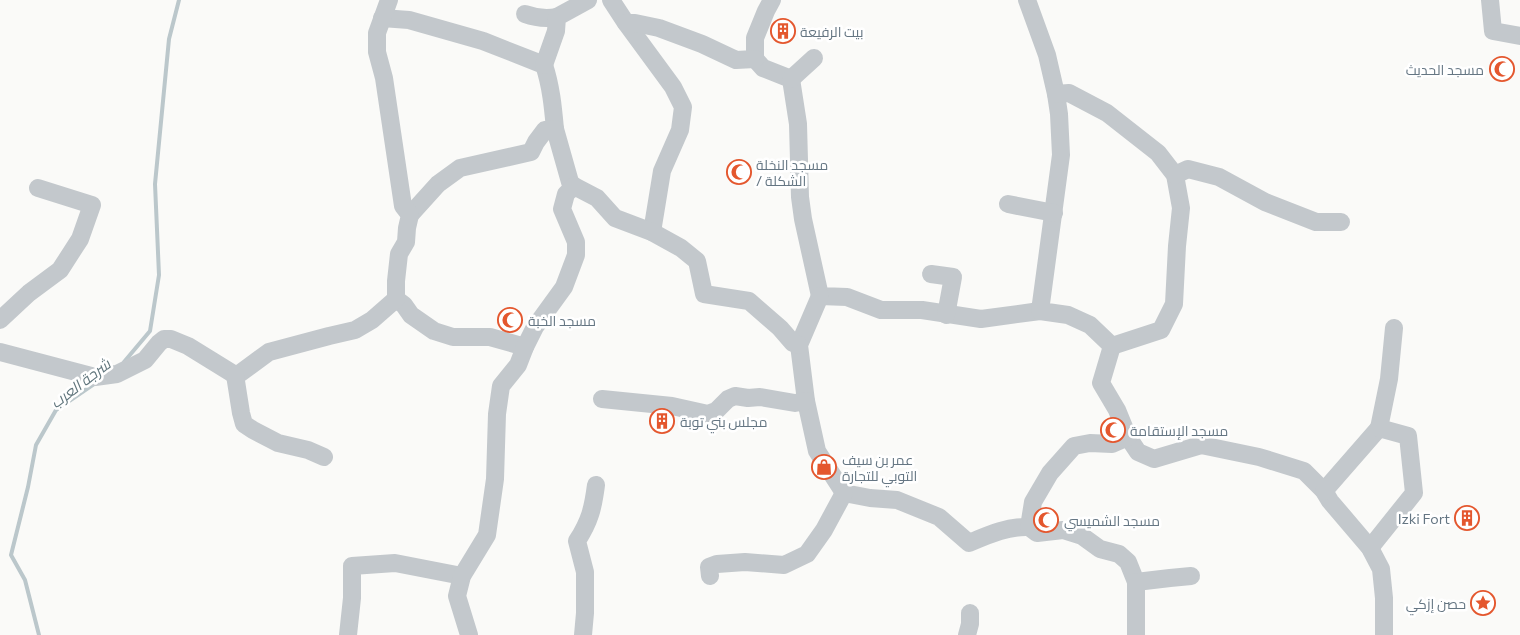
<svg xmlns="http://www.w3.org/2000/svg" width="1520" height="635" viewBox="0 0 1520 635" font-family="Commissioner,Cairo,sans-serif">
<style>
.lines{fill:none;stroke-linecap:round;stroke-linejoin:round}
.stream{stroke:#bbc7cb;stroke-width:4}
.minor{stroke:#c3c8cc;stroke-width:18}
.labels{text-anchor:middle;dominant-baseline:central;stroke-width:5;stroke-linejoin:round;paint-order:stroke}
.poi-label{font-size:14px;fill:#657683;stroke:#fff;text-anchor:start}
.water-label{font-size:15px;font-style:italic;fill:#60757c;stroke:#fff}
</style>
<rect width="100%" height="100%" fill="#fafaf8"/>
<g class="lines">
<g class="stream">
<polyline points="124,362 150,331 159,275 155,184 169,39 179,0"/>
<polyline points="39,635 25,580 11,555 28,487 36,445 56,410 94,384"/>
</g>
<g class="minor">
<polyline points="611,0 626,23 673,87 683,107 680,130 662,171 652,232"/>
<polyline points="772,0 766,11 755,38 755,59 763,68 791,79 798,124 800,197 803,219 820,296 847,297 881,310 922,310 981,319 1040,311"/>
<polyline points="1027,0 1047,55 1056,94 1059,114 1061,155 1040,311 1068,315 1090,325 1112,346 1101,383 1117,410 1128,437 1138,452 1154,459 1201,445 1259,457 1304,471 1324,491 1330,501 1370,548 1381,569 1384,598 1384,635"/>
<polyline points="1490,0 1493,31 1520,36"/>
<path d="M525,14C536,18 546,19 557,17"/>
<path d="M382,18L409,20L483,41L544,65C551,86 553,107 555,129"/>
<polyline points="626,23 635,23 659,28 702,44 736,60 755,59"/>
<polyline points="544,65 556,31 557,17 588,0"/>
<polyline points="791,79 814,58"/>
<polyline points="1056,94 1069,93 1107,113 1158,153 1175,175 1181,208 1177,246 1174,304 1161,330 1112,346"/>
<polyline points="1175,175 1188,169 1219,177 1265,202 1316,222 1341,222"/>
<polyline points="1008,204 1054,213"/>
<polyline points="410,215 438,184 460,168 531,152 536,142 545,130 555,129 570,182 574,186"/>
<polyline points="931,274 953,277 946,315"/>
<path d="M820,296L799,345L806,401L817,451L844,493L870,498L897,500L939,517L969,543C988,535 1008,526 1029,527L1033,502L1050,473L1074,446L1090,443L1112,444L1128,437"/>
<polyline points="396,299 404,305 411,315 434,331 453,337 490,337 525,347"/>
<polyline points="0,320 29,293 60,270 80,239 92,205 38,188"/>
<polyline points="0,352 95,377 117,374 145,360 159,343 164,339 171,339 188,346 235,375 239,374 269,352 329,336 355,330 372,320 396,299 396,281 399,254 406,242 407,228 410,215 403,206 384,78 377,52 377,33 389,0"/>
<polyline points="235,375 241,413 244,424 253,430 278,443 308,450 324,457"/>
<polyline points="602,399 672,406 708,414 716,411 728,399 735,396 748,398 760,397 795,403 806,401"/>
<polyline points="1324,491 1379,428"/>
<polyline points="1029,527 1037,533 1063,530 1082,536 1100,549 1119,554 1128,562 1136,582 1170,578 1191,576"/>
<polyline points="1370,548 1414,493 1408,436 1379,428 1389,379 1394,328"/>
<polyline points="710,576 709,567 717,564 745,562 784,565 807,554 824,530 844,493"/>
<polyline points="348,635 352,598 352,566 395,563 462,576"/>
<polyline points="469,635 457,596 462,576 487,535 495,479 497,414 501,386 518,365 525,347 535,327 564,287 576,255 576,242 562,209 566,194 574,186 597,198 615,218 652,232 681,248 697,261 704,294 749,301 780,328 793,343 799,345"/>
<path d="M583,635L585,613V572L577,541C590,521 593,508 596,485"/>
<polyline points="967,635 970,624 970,613"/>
<polyline points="1136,635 1136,582"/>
</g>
</g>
<defs>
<symbol id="building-ring" viewBox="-11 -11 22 22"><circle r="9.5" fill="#fff" stroke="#e4572e" stroke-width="1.5"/><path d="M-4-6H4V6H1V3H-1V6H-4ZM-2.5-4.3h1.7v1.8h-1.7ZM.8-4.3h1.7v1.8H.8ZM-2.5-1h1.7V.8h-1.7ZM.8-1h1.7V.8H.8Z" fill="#e4572e"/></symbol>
<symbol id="mosque-ring" viewBox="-11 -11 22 22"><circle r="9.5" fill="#fff" stroke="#e4572e" stroke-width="1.5"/><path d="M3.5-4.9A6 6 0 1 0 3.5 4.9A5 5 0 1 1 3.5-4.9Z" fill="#e4572e"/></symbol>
<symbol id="shop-ring" viewBox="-11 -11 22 22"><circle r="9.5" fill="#fff" stroke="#e4572e" stroke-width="1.5"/><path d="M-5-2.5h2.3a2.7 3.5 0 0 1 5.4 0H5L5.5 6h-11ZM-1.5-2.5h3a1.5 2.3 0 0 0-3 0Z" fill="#e4572e"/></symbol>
<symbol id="sight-ring" viewBox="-11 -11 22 22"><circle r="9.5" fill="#fff" stroke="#e4572e" stroke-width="1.5"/><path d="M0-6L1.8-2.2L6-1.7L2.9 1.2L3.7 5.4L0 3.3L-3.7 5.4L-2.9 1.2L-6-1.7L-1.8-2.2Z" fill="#e4572e"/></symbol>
</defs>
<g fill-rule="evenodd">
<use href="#building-ring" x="769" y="17" width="28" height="28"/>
<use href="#mosque-ring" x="1488" y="55" width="28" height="28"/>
<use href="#mosque-ring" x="725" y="158" width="28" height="28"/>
<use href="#mosque-ring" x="496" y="306" width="28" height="28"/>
<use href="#building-ring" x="648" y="407" width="28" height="28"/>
<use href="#mosque-ring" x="1099" y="416" width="28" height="28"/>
<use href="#shop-ring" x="810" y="453" width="28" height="28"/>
<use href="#building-ring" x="1453" y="504" width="28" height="28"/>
<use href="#mosque-ring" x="1032" y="506" width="28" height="28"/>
<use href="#sight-ring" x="1469" y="589" width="28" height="28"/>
</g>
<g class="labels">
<g class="poi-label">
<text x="800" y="31">بيت الرفيعة</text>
<text x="1484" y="69" text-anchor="end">مسجد الحديث</text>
<text x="756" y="164">مسجد النخلة<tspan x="756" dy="16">/ الشكلة</tspan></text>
<text x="528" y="320">مسجد الخبة</text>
<text x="680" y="421">مجلس بني توبة</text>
<text x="1130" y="430">مسجد الإستقامة</text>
<text x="842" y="459">عمر بن سيف<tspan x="842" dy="16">التوبي للتجارة</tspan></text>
<text x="1450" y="518" text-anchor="end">Izki Fort</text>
<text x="1064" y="520">مسجد الشميسي</text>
<text x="1466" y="603" text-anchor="end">حصن إزكي</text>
</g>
<g class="water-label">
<text transform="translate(80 383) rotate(-37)">شرجة العرب</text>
</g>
</g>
</svg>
